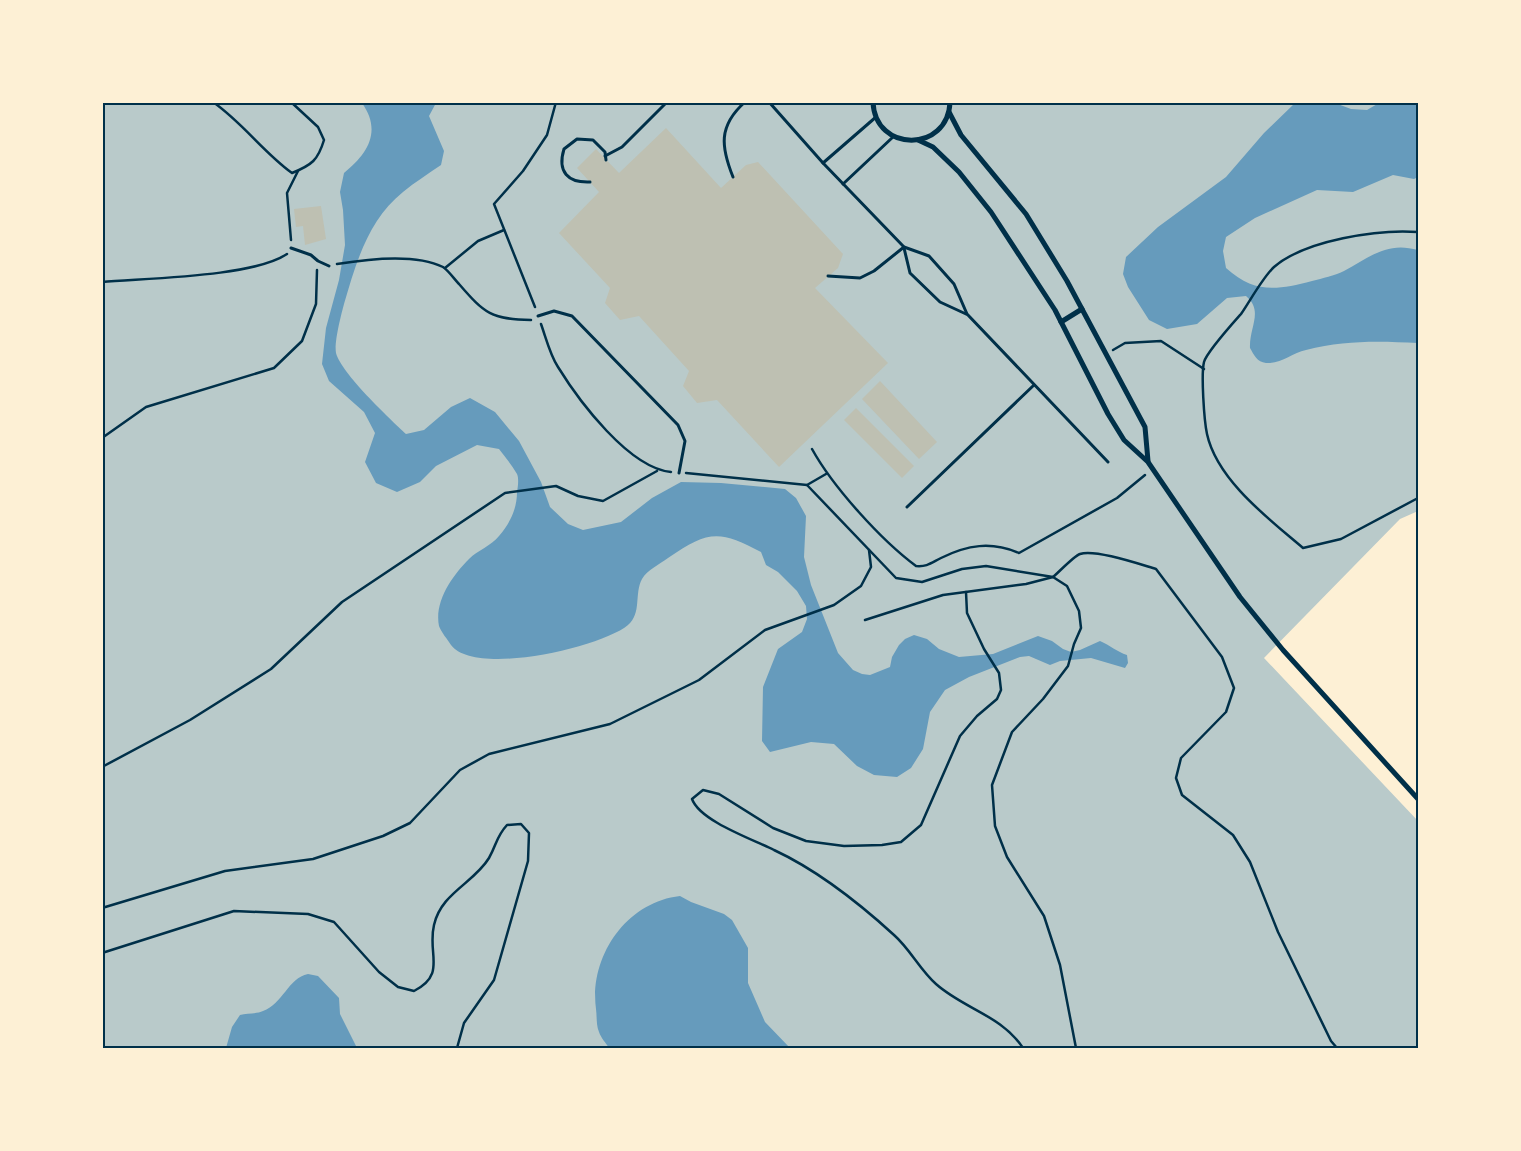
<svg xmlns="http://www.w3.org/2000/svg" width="1521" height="1151" viewBox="0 0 1521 1151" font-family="Barlow,sans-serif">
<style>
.green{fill:#b9caca}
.water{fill:#669bbc}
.building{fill:#bec0b2}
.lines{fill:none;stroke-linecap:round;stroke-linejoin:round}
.path{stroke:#003049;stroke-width:2.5}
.service{stroke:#003049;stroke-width:3}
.minor{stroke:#003049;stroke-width:5}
.neatline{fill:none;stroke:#003049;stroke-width:2}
</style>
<rect width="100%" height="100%" fill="#fdf0d5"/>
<polygon class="green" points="103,103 1418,103 1418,511 1400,519 1264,658 1418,821 1418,1048 103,1048"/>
<g class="water">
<path d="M362,103H436L429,116L444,151L441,165C428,174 415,182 403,192C368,220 356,263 344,304C341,315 334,343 336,353C341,373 390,419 406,434L424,430L451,407L470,398L495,412L519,441L541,482L550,507L568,524L583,530L621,522L652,498L681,482L721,483L785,489L796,498L806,516L804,557L811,585L838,653L853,670L862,674L870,675L890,667L892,657L899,645L905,639L914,635L927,639L939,649L959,657L993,654L1038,636L1052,641L1063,649L1071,652L1080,650L1100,641C1110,645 1117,652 1127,655L1128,663L1125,668L1091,658L1060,661L1050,665L1029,656L1020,657L969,677L945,690L930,712L923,749L911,768L897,777L874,775L857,766L834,744L811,742L770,752L762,741L763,687L778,649L802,632L807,619L806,606L797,591L778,572L766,565L761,552C719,529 707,531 668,558C660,564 647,570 642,579C634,594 642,613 628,625C602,647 475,677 451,645C448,640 441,632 439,626C434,601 453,575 469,559C478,550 491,546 499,536C510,523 517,509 517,492C518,487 519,478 517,474C512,465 505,457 499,449L477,445L436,466L420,482L397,492L376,483L365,462L375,433L364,412L329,381L322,364L326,328L339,280L345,245L343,210L340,192L344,173C368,154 382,131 362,103Z"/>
<path d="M1295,103H1335L1351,109L1367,110L1379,103H1418V177L1414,179L1393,175L1353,192L1317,190L1255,218L1226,237L1223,251L1226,268C1255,294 1277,290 1312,281C1323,278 1334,276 1344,271C1370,257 1387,241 1418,250V343C1379,341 1345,340 1306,350C1292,353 1281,364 1266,363C1257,362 1254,355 1250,348C1249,327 1264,311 1246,296L1227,298L1197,324L1167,329L1149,320L1128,287L1123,274L1126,257L1158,227L1226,177L1264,133Z"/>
<path d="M680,896L691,902L724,914L732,920L748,948V983L765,1022L790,1048H609C606,1043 601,1038 599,1032C596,1025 597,1016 596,1009C589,957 626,902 680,896Z"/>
<path d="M308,974L318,976L339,998L340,1014L357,1048H226L232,1027L240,1015C247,1013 257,1014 263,1011C283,1004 288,978 308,974Z"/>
</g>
<g class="building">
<polygon points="666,128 721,188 746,165 758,162 843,254 838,268 815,288 888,363 779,467 717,400 697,403 683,386 689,371 639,316 620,320 605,303 610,288 559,233 599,192 577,168 596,149 619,173"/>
<polygon points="321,206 326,239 305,245 303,226 296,227 294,209"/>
<polygon points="880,381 937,442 919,459 862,399"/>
<polygon points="856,408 914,466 902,478 844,420"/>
</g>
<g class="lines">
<g class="path">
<path d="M213,102C243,123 263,152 292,173C312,165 318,160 324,140L318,127L291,102"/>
<path d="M1418,232C1379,229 1305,240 1274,267C1263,277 1250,301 1241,314C1233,323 1207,352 1204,362C1201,374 1204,420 1207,434C1217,480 1269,519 1303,548L1341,539L1418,498"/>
<polyline points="291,240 287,193 298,171"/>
<path d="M337,264C367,259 415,253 443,267C449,271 454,279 459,284C485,314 491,319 531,320"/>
<polyline points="445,268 478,241 504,230"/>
<path d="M102,282C147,278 253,277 287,254"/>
<polyline points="535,307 494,204 523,171 547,135 556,102"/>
<path d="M541,324C546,338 550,355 558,367C579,401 629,468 671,472"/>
<polyline points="1113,350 1125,343 1161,341 1204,369"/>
<polyline points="102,438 146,407 274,368 302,341 316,304 317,270"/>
<path d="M812,449C833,487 881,540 916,566C927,567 931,563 941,558C967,545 991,541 1019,553L1117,498L1145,475"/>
<polyline points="686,473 807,485 826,474"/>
<path d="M807,485L896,578L922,582L962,569L986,566L1053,577C1059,572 1074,556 1080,554C1095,549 1139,564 1156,569L1222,657L1234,688L1226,712L1181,758L1176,778L1182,795L1233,835L1250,862L1278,932L1331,1041L1337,1048"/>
<path d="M966,592L967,613L984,649L999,673L1001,690L997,699L977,716L960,736L921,825L901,842L882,845L844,846L806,841L773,828L719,794L703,790L692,799C700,821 752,839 774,850C817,870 859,903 894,935C910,949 920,970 936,984C964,1009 1001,1015 1023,1048"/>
<polyline points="865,620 943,595 1026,584 1053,577 1067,586 1079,611 1081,628 1074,644 1068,666 1043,699 1012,732 992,785 995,826 1007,857 1044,916 1060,965 1076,1048"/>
<polyline points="102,767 190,720 271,669 342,602 505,493 556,486 578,496 603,501 657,471"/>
<polyline points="102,908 225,871 313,859 383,836 410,823 460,770 489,754 610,724 699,680 765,630 834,605 861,586 871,567 869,550"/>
<path d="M102,953L234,911L308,914L334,922L379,972L398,987L414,991C447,974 427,954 434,925C441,893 474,883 489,858C497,844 496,837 507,825L521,824L529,833L528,861L494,980L464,1023L457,1048"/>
</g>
<g class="service">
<polyline points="769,102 823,163 904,247 929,256 954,284 967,314 1108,462"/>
<polyline points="605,156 622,147 667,102"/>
<polyline points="823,163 876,117"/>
<path d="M733,177C721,147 718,126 745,102"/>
<path d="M590,182C568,183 557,172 564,149L577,139L593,140L605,152L606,160"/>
<polyline points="843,184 893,137"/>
<polyline points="291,248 311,255 318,261 329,266"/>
<polyline points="904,248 910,273 940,302 966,314"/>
<polyline points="828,276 860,278 874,271 904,247"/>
<polyline points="538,316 554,311 572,316 678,425 685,441 679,473"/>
<polyline points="907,507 1034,385"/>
</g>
<g class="minor">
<path d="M873,102C875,153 948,153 950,102"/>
<polyline points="949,112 961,135 1026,214 1067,281 1145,427 1148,461"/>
<polyline points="918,140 933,147 959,172 991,212 1055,310 1108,414 1124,440 1148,462 1240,597 1283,650 1418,799"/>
<polyline points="1061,322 1082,309"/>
</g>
</g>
<rect width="1521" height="1151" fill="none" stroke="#fdf0d5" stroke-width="208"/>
<rect x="104" y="104" width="1313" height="943" class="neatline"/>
</svg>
